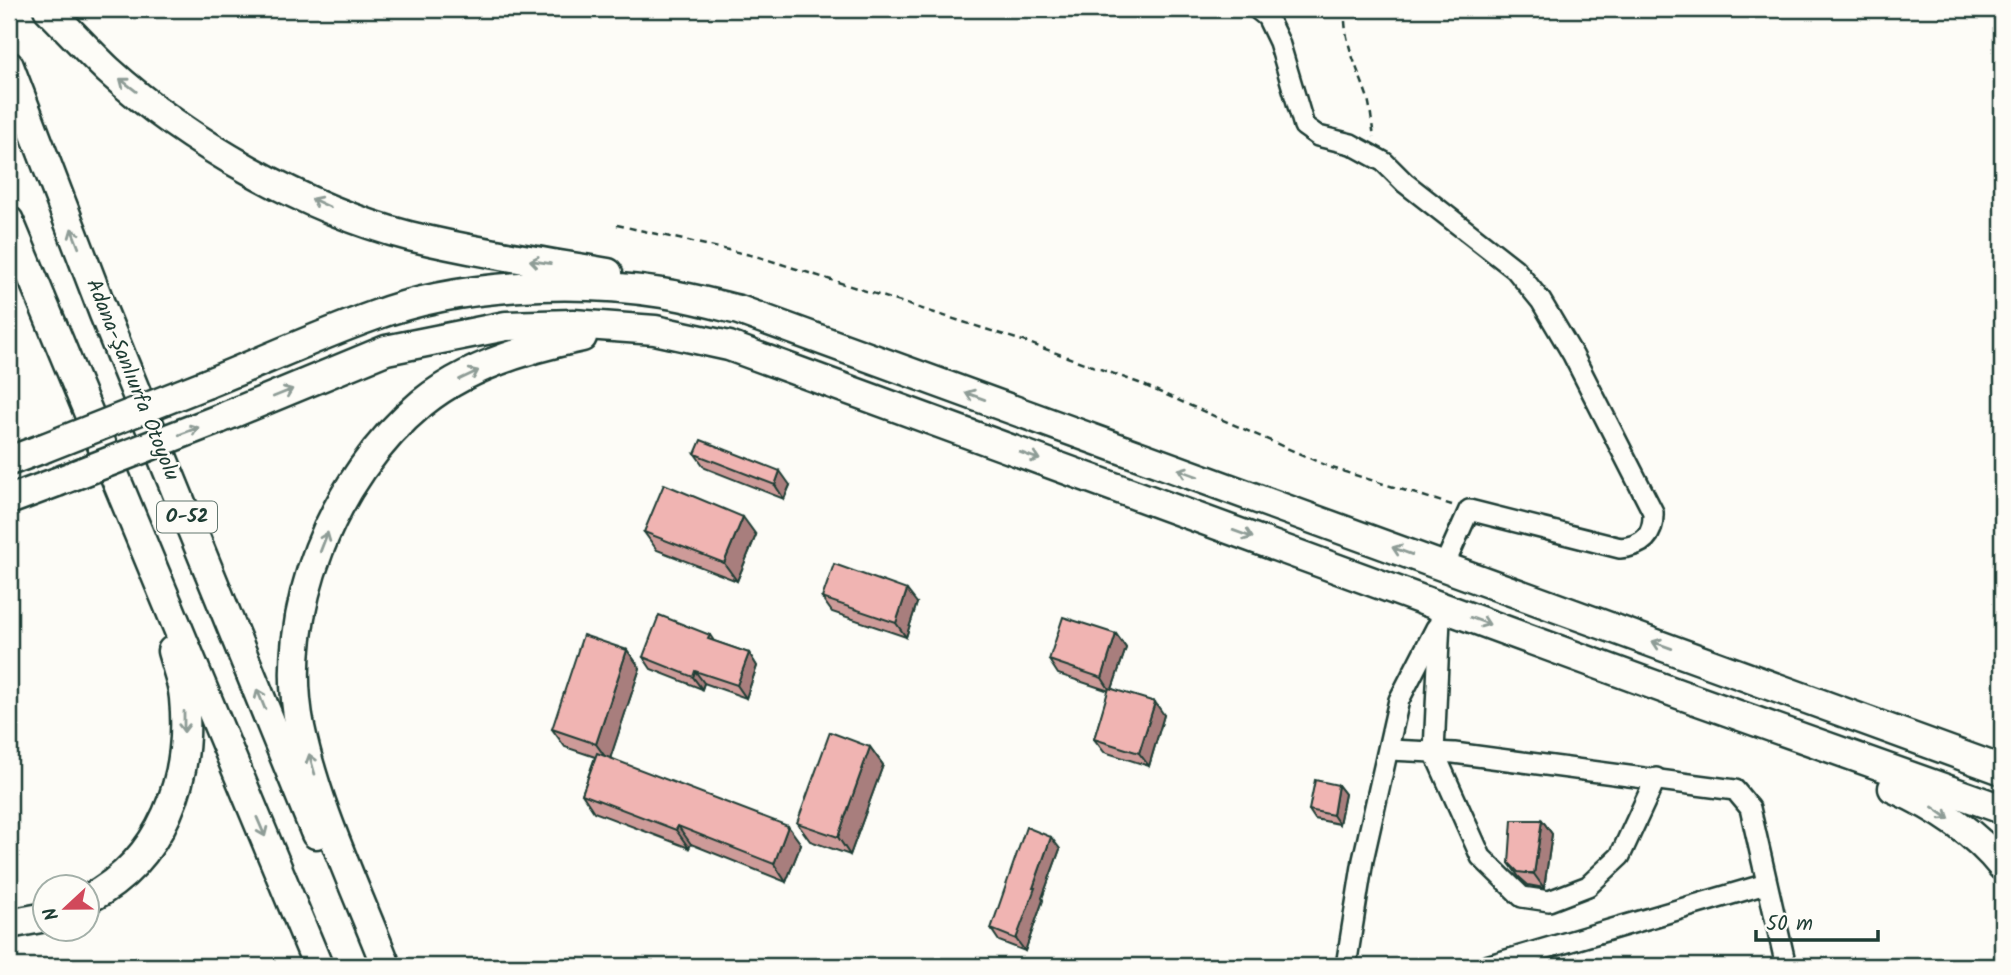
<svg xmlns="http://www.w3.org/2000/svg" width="2011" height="975" viewBox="0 0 2011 975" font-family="Kalam,sans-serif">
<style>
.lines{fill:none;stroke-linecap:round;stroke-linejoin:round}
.minor-casing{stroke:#1f3d34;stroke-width:24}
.highway-casing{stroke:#1f3d34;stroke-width:33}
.path{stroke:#1f3d34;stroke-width:2.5;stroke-dasharray:7 5;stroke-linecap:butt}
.minor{stroke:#fdfcf7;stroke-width:19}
.highway{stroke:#fdfcf7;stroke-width:28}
.highway-bridge-casing{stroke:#1f3d34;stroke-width:33;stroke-linecap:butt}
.highway-bridge{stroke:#fdfcf7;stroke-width:28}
.wall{fill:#ce9b99;stroke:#1f3d34;stroke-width:2}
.shaded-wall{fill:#a87e7d;stroke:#1f3d34;stroke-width:2}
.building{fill:#f0b4b2;stroke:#1f3d34;stroke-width:2}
.oneway{stroke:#8e9c96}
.labels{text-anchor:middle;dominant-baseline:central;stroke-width:5;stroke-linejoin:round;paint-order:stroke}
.shield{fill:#fdfcf7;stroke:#62766e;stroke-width:2}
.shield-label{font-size:19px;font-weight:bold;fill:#1f3d34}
.street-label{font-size:21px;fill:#1f3d34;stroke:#fdfcf7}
</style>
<rect width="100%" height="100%" fill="#fdfcf7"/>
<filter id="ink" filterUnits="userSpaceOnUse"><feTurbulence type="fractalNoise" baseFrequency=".0143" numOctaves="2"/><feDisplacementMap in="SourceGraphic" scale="14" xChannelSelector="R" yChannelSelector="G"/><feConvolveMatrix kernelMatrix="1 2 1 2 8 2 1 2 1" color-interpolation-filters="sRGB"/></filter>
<g filter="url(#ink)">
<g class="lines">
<defs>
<g id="minor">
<path d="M1257,9L1267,17L1279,42L1304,126L1318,136L1351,144L1384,162L1405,183L1515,269L1541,301L1573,355L1653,512C1654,536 1643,546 1620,548L1469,510L1444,566"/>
<polyline points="1440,619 1434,752 1481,857 1522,897 1549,901 1588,886 1620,856 1656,778"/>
<polyline points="1390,750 1454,753 1735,790 1750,808 1786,966"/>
<polyline points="1346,966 1363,860 1399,700 1436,628"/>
<polyline points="1486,966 1766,884"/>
</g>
<g id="highway">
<path d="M48,9C68,29 87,50 108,70C187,142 305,209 409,236C475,252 542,262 608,273"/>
<polyline points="9,66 104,314 316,834"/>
<polyline points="9,221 318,966"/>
<path d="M206,384C261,362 317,336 373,316C458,284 573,279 662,293C688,297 714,304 739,310L2002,770"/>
<polyline points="219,419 386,350 506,326 573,324 655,330 729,346 1679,694 2002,809"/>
<polyline points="9,461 44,448"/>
<polyline points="9,500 57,482"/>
<path d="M1893,788C1934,806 1974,831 2002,866"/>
<path d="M88,899C162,860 192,779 184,698C183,683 176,666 172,651"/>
<polyline points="9,924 46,917"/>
<path d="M386,966C356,888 317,809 300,727C277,612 333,477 422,403C466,367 527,348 582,337"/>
</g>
</defs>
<use href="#minor" class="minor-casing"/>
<use href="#highway" class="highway-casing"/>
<g class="path">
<path d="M1345,9C1343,43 1358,68 1368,99C1371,111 1372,125 1374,137"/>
<polyline points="617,225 759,257 1023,341 1139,383 1332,468 1452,505"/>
</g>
<use href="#minor" class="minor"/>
<use href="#highway" class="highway"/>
<defs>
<g id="highway-bridge">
<polyline points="44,448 206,384"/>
<polyline points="57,482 219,419"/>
</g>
</defs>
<use href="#highway-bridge" class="highway-bridge-casing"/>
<use href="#highway-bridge" class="highway-bridge"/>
</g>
<g class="wall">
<polygon points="695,454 790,485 784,499 705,468"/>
<polygon points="644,532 756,535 737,581 657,550"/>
<polygon points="822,598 917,603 906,637 832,612"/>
<polygon points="1116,634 1126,648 1112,689 1164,715 1149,766 1104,752 1094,739 1109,691 1058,674 1049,660"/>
<polygon points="710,635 714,641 749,653 757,666 746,698 704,683 702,689 651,669 643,657"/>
<polygon points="627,650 640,668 610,758 801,844 786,882 691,844 689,848 594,812 582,794 595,757 565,747 552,729"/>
<polygon points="870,747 883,765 850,855 810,841 797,823"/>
<polygon points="1338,785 1345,794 1339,824 1315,819 1309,810"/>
<polygon points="1542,820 1552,834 1544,888 1528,885 1519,877 1509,863"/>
<polygon points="1060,849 1042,898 1043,900 1025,951 999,941 991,929"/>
</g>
<g class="shaded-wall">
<polygon points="780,471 790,485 784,499 775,485"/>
<polygon points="743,517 756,535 737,581 724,563"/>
<polygon points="907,590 917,603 906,637 896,623"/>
<polygon points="1116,634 1126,648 1111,692 1102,678"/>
<polygon points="627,650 640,668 609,762 596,744"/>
<polygon points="749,653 757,666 746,698 737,685"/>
<polygon points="695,671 704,683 702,689 693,677"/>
<polygon points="1155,702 1164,715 1149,766 1139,753"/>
<polygon points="870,747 883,765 850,855 838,837"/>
<polygon points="1338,785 1345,794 1339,824 1333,815"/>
<polygon points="1542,820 1552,834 1544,888 1534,874"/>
<polygon points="678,826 691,844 689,848 676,830"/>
<polygon points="788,826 801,844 786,882 774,864"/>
<polygon points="1051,837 1060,849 1042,898 1043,900 1025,951 1016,939 1033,888"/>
</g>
<g class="building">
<polygon points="701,440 780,471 775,485 695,454"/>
<polygon points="664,484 743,517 724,563 644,532"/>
<polygon points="834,564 907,590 896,623 822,598"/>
<polygon points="659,615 710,635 708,639 749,653 737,685 695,671 693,677 643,657"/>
<polygon points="1063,617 1116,634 1102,678 1049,660"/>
<polygon points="583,635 627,650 596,744 552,729"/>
<polygon points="1109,688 1155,702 1139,753 1094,739"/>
<polygon points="830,732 870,747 838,837 797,823"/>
<polygon points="597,753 788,826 774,864 678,826 676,830 582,794"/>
<polygon points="1315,780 1338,785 1333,815 1309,810"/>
<polygon points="1512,820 1542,820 1534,874 1518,872 1509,863"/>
<polygon points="1026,827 1051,837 1033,888 1035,888 1016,939 991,929"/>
</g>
<defs><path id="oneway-shaft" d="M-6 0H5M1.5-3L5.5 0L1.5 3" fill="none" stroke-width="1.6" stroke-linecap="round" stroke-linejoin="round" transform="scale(1.75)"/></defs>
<g class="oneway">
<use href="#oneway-shaft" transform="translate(128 85) rotate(-142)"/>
<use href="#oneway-shaft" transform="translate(321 203) rotate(-155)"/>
<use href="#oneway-shaft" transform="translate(75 238) rotate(-111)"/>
<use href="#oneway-shaft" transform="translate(540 262) rotate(-171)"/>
<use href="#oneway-shaft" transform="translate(469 375) rotate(-25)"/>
<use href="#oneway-shaft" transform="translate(283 393) rotate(-22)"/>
<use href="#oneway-shaft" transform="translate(975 396) rotate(-160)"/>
<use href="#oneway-shaft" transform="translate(189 431) rotate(-21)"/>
<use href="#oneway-shaft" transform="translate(1030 456) rotate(20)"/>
<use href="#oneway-shaft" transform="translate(1188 473) rotate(-160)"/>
<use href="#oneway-shaft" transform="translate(1243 534) rotate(20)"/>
<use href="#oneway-shaft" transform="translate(324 542) rotate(-69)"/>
<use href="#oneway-shaft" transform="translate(1402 551) rotate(-160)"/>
<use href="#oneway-shaft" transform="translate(1480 621) rotate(20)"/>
<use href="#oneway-shaft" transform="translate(1662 645) rotate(-160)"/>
<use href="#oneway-shaft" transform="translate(261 699) rotate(-112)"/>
<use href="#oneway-shaft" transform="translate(184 722) rotate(90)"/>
<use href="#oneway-shaft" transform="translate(312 764) rotate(-106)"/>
<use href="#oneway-shaft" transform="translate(1941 813) rotate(35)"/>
<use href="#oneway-shaft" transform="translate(261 827) rotate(67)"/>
</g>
</g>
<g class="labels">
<rect class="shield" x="157" y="501.5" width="60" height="31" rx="5"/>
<g class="shield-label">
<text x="187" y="517">O-52</text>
</g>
<g class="street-label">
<text transform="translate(132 380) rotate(68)">Adana-Şanlıurfa Otoyolu</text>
</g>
</g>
<rect width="2011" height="975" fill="none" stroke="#fdfcf7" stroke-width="35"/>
<rect x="18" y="18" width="1976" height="940" fill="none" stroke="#1f3d34" stroke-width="2.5" filter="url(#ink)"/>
<g transform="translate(66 908) rotate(248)"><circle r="33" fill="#fdfcf7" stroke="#a4b0a9" stroke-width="2"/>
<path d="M0-5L12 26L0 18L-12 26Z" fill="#d1495b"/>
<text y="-10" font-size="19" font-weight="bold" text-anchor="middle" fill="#1f3d34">N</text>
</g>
<path d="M1756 930v10h122v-10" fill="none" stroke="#1f3d34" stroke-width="3.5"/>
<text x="1766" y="930" font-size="21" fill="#1f3d34" stroke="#fdfcf7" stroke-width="5" paint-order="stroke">50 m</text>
</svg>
